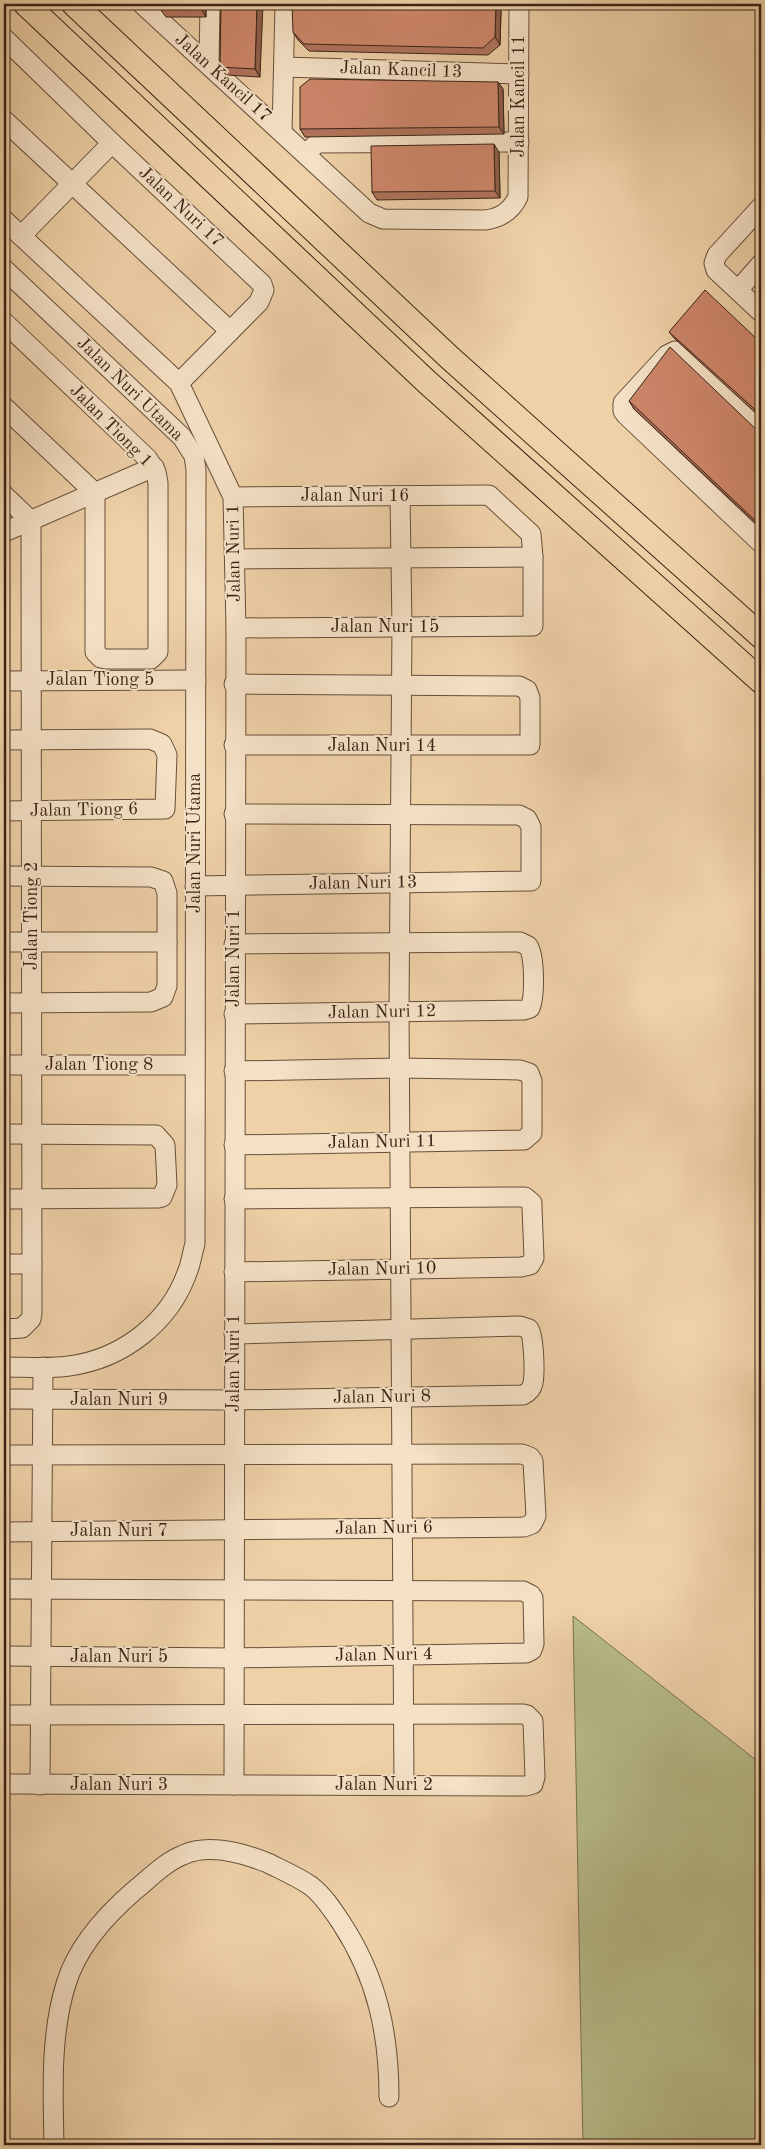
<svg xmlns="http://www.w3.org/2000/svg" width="765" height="2149" viewBox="0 0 765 2149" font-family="'Old Standard TT',serif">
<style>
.green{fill:#b7bc89;stroke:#787050}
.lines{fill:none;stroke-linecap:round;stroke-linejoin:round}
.minor-casing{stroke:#664f3a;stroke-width:21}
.major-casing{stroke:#392416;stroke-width:26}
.minor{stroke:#f5e1c6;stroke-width:19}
.major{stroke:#efd1a8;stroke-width:24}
.wall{fill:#b0735b;stroke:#392416}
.shaded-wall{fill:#905e4a;stroke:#392416}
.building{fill:#cd866a;stroke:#392416}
.labels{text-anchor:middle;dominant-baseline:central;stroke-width:4;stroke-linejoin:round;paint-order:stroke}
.street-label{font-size:18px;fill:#392416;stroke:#f5e1c6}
</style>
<rect width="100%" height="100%" fill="#efd1a8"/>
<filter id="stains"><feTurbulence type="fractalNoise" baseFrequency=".004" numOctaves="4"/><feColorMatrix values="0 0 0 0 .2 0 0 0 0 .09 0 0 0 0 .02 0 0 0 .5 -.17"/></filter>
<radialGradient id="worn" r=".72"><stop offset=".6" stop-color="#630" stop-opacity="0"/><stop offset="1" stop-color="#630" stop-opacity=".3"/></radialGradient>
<polygon class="green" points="573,1616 761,1764 761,2145 583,2145"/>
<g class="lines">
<defs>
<g id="minor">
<path d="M142,4L369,213L383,219L485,220C501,218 511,211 518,197L519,4"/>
<polyline points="4,38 112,143 262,284 264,290 259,302 179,383"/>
<polyline points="209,65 210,4"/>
<polyline points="284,67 519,74"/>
<polyline points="4,120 230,331"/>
<polyline points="282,132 285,4"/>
<polyline points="306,154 317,143 519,142"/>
<polyline points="761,207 717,255 714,263 716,270 761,312"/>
<polyline points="4,220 179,383 233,497 236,628 234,1785"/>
<polyline points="21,236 112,143"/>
<path d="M4,269L182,437L194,456L196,470L195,1244C192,1253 191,1264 187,1273C169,1323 122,1359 69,1366C48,1369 25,1367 4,1367"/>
<polyline points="738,290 761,264"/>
<polyline points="4,322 147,458 156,472 158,483 158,652 151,659 106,659 101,658 95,652 95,493 4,407"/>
<polyline points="761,427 683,354 675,351 667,355 623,403 623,411 626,415 761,543"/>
<polyline points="4,495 31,521 32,1313 31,1319 22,1328 4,1329"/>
<polyline points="400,496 402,627 399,1011 404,1785"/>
<polyline points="233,497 489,495 531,534 533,557 235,559"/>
<polyline points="4,532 154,467"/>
<polyline points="236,628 533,626 533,557"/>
<polyline points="4,681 196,680"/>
<polyline points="234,684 519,686 527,690 530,698 530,745 234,745"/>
<polyline points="4,740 150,739 162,744 167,755 165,809 4,811"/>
<polyline points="4,876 151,877 163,881 167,893 167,986 163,997 151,1002 4,1003"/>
<polyline points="195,886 531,881 531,827 527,819 519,815 234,814"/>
<polyline points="4,942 167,942"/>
<path d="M234,944L520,942L528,946C535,956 535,997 530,1008L524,1010L234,1014"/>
<polyline points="4,1065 195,1065"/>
<polyline points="234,1071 399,1068 520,1070 529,1073 532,1081 532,1133 524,1140 234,1145"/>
<polyline points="4,1134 156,1135 165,1145 167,1185 162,1197 158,1198 4,1199"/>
<polyline points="234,1199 525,1197 532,1203 532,1208 534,1258 530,1265 521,1267 234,1272"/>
<polyline points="4,1264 32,1264"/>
<path d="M4,1399L234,1400L523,1395C529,1392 532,1389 533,1383C535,1372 534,1337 529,1329L520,1326L234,1334"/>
<polyline points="4,1455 522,1454 530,1457 533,1461 536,1516 532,1524 524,1527 4,1532"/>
<polyline points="4,1589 523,1591 531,1595 533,1598 534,1644 532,1650 526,1653 234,1658 4,1656"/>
<polyline points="4,1715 523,1714 527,1715 533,1721 535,1777 533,1784 526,1786 4,1784"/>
<polyline points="40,1785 43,1367"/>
<path d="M54,2145C53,2092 50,2035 66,1984C77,1947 106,1915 135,1890C150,1878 165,1862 183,1855C209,1843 243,1853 268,1863C282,1870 298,1877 311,1886C324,1896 334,1912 342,1924C377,1978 389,2033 389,2097"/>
</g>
<g id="major">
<polyline points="26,4 427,382 761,681"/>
<polyline points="74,4 450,358 761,636"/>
</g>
</defs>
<use href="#minor" class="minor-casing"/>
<use href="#major" class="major-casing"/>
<use href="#minor" class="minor"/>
<use href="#major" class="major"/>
</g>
<g class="wall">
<polygon points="160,4 206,4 206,17 166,17 160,9"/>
<polygon points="221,4 260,77 226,75 220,67"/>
<polygon points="501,11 500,45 488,55 309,51 298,40 293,32"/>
<polygon points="498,82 503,89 504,134 305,137 300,129"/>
<polygon points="499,152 500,198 377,200 372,192"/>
<polygon points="669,332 761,343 761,418 675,339"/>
<polygon points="629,401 761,434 761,528 634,409"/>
</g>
<g class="shaded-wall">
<polygon points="201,4 206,4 206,17 201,9"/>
<polygon points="257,4 263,4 260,77 255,69"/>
<polygon points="496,4 501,11 500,45 495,37"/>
<polygon points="498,82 503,89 504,134 499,127"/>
<polygon points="494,144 499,152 500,198 495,191"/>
</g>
<g class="building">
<rect x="160" y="4" width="41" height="5"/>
<polygon points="221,4 257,4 255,69 220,67"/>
<polygon points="292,4 496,4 495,37 483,48 304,44 293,32"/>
<polygon points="310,79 498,82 499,127 300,129 300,87"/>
<polygon points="494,144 495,191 372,192 371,146"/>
<polygon points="705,290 761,343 761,415 669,332"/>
<polygon points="670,347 761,434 761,526 629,401"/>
</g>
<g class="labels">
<g class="street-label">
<text transform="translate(401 70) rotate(2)">Jalan Kancil 13</text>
<text transform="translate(223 78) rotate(42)">Jalan Kancil 17</text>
<text transform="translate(519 96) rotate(-90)">Jalan Kancil 11</text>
<text transform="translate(181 207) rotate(43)">Jalan Nuri 17</text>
<text transform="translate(130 389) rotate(44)">Jalan Nuri Utama</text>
<text transform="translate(111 426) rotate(45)">Jalan Tiong 1</text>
<text x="355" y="496">Jalan Nuri 16</text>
<text transform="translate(234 553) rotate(-91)">Jalan Nuri 1</text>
<text x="385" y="627">Jalan Nuri 15</text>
<text x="100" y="680">Jalan Tiong 5</text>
<text x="382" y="746">Jalan Nuri 14</text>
<text transform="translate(84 810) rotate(-1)">Jalan Tiong 6</text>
<text transform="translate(195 843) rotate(-90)">Jalan Nuri Utama</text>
<text transform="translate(363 883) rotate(-1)">Jalan Nuri 13</text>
<text transform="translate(32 916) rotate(-90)">Jalan Tiong 2</text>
<text transform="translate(234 958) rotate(-90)">Jalan Nuri 1</text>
<text transform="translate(382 1012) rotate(-1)">Jalan Nuri 12</text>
<text x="99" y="1065">Jalan Tiong 8</text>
<text transform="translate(382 1142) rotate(-1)">Jalan Nuri 11</text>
<text transform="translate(382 1269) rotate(-1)">Jalan Nuri 10</text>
<text transform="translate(234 1363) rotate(-90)">Jalan Nuri 1</text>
<text transform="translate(382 1397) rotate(-1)">Jalan Nuri 8</text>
<text x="119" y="1400">Jalan Nuri 9</text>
<text transform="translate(384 1528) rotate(-1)">Jalan Nuri 6</text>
<text x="119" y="1531">Jalan Nuri 7</text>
<text transform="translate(384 1655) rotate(-1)">Jalan Nuri 4</text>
<text x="119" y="1657">Jalan Nuri 5</text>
<text x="119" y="1785">Jalan Nuri 3</text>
<text x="384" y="1785">Jalan Nuri 2</text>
</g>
</g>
<rect width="765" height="2149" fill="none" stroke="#efd1a8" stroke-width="20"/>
<rect x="5" y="5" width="755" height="2139" fill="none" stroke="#392416" stroke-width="2.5"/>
<rect x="10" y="10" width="745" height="2129" fill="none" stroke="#392416"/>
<rect width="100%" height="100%" filter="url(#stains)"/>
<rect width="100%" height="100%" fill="url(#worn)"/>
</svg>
